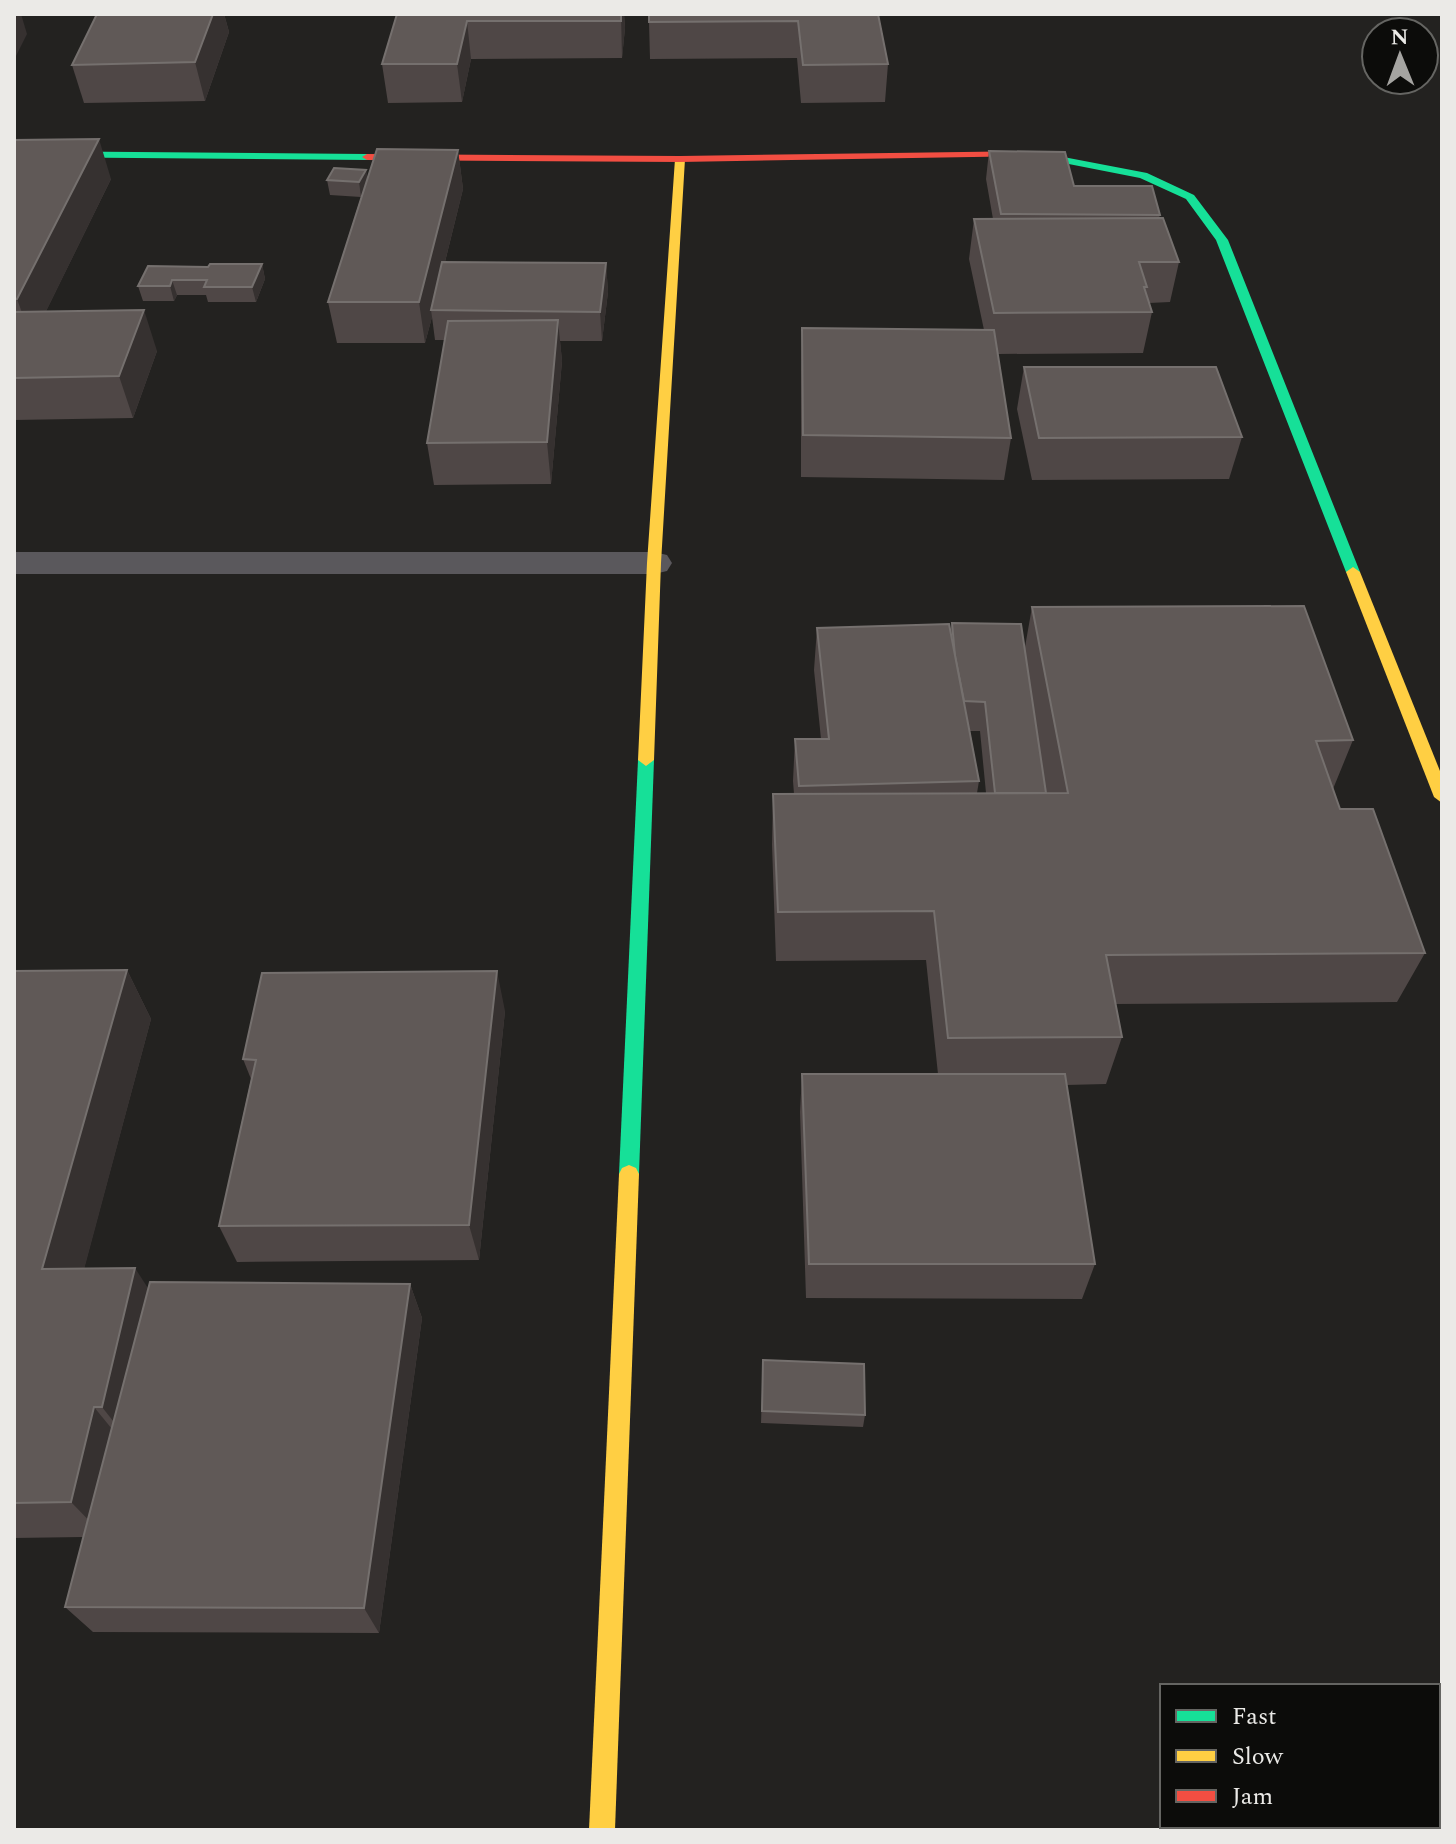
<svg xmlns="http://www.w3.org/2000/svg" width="1456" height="1844" viewBox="0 0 1456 1844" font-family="Spectral,serif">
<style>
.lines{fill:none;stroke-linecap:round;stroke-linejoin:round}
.street{fill:#5a585c;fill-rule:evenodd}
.fast{fill:#16e098;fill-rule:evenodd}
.slow{fill:#ffcf43;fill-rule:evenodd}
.jam{fill:#f24e42;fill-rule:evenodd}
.wall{fill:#4f4746;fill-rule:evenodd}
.shaded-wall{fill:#363130}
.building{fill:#605957;stroke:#75706e;stroke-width:2}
</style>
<rect width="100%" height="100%" fill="#232220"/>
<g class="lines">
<polygon class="street" points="14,552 654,552 667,555 672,563 667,571 654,574 14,574"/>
<g class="fast">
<polygon points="14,151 367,154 372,157 367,160 14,157"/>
<polygon points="1032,151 1147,173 1194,195 1228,240 1360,572 1358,575 1353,577 1346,572 1216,240 1186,199 1140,178 1028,156 1028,152"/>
<polygon points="646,754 654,760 639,1174 636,1180 629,1183 622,1180 619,1174 638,760"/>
</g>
<g class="slow">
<polygon points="680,156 685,159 661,563 654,760 646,766 638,760 647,563 675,159"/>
<polygon points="1353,567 1360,572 1442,776 1442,803 1434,797 1346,572"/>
<polygon points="629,1165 636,1168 639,1174 615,1830 589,1830 619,1174 622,1168"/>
</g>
<polygon class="jam" points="1032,151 1036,152 1036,156 680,162 367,160 362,157 367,154 680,156"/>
</g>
<g class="wall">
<polygon points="97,14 224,14 229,32 205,101 84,103 72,65"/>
<polygon points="397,14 624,14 625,28 622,58 471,59 462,102 388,103 382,64"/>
<polygon points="878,14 888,64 885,102 801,103 797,58 650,59 649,22"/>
<polygon points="14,140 111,179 46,311 157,351 133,418 14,420"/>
<polygon points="458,150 463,189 445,262 606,263 608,292 602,341 560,341 562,361 551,484 434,485 427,443 445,340 435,340 432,317 425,343 337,343 328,302 361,197 330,195 327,180 366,170 367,180"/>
<polygon points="989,151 1074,186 1160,215 1159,218 1179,262 1170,302 1149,303 1152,312 1143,353 998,354 1011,438 1004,480 801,477 801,369 802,328 984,330 969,259 974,219 993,219 986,179"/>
<polygon points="262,264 265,279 256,302 208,302 206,295 177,295 174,301 143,301 138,286 208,267"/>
<polygon points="1024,367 1242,437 1229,479 1032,480 1017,409"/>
<path d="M1032,607L1353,740L1333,789L1340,809L1425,953L1397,1002L1115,1004L1122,1037L1106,1084L1066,1085L1095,1264L1082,1299L806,1298L800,1112L802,1074H938L926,960L776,961L772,845L773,794H794L793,781L795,739H821L814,670L817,628L950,632L952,623L1025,647ZM970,731H980L986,793H977L979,781Z"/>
<polygon points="127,970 151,1019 84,1268 148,1288 410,1284 422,1318 379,1633 93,1632 65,1607 83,1537 14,1538 14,971"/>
<polygon points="505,1011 479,1260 237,1262 219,1226 251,1079 243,1059"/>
<polygon points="763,1360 865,1415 863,1427 761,1423"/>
</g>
<g class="shaded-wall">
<polygon points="14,14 21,14 27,34 14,60"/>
<polygon points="213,14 224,14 229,32 205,101 195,62"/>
<polygon points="621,14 624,14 625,28 622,58"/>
<polygon points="467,21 471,59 462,102 457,64"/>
<polygon points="99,139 111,179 32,340 17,299"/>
<polygon points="458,150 463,189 433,310 431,310 432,317 425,343 419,302"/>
<polygon points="366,170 368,184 361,197 359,182"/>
<polygon points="606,263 608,292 602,341 600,312"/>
<polygon points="262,264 265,279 256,302 252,287"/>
<polygon points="172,280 177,295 174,301 170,286"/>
<polygon points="144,310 157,351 133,418 119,376"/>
<polygon points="558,320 562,361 551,484 547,442"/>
<polygon points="127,970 151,1019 73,1311 42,1269"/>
<polygon points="497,971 505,1011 479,1260 469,1225"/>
<polygon points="135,1268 162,1310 132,1445 102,1407"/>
<polygon points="410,1284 422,1318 379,1633 364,1608"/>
<polygon points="94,1407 125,1445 104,1536 71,1502"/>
</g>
<g class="building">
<polygon points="97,14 213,14 195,62 72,65"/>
<polygon points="397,14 621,14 621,21 467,21 457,64 382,64"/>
<polygon points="649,14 878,14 888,64 803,65 798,21 649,22"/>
<polygon points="99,139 17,299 14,299 14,140"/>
<polygon points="377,149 458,150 419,302 328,302"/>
<polygon points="989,151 1065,152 1074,186 1152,186 1160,215 1001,214"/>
<polygon points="334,168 366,170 359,182 327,180"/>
<polygon points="1163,218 1179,262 1139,262 1147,287 1144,287 1152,312 994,313 974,219"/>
<polygon points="442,262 606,263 600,312 431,310"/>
<polygon points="210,264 262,264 252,287 204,287 207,280 172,280 170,286 138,286 148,266 208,267"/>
<polygon points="144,310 119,376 14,378 14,312"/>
<polygon points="558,320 547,442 427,443 448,321"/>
<polygon points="802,328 994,330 1011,438 803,435"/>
<polygon points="1024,367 1216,367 1242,437 1039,438"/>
<polygon points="1304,606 1353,740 1316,741 1340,809 1373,809 1425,953 1106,955 1122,1037 948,1038 934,911 778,912 773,794 1068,793 1032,607"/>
<polygon points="952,623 1021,624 1046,793 995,793 985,702 964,701 955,656"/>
<polygon points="949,624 979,781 799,786 795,739 829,739 817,628"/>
<polygon points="127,970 42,1269 135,1268 102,1407 94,1407 71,1502 14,1503 14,971"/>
<polygon points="497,971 469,1225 219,1226 256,1060 243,1059 262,973"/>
<polygon points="802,1074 1065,1074 1095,1264 809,1264"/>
<polygon points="150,1282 410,1284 364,1608 65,1607"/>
<polygon points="763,1360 864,1364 865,1415 762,1411"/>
</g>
<rect width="1456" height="1844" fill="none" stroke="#ebeae7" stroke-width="32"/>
<rect x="1160" y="1684" width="280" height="144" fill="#0c0c0a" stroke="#656562" stroke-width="2"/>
<rect x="1176" y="1710" width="40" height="12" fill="#16e098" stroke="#656562" stroke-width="2"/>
<text x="1232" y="1724" font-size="24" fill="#ebeae7">Fast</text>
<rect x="1176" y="1750" width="40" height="12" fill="#ffcf43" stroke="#656562" stroke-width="2"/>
<text x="1232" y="1764" font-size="24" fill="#ebeae7">Slow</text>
<rect x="1176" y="1790" width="40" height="12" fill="#f24e42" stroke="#656562" stroke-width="2"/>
<text x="1232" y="1804" font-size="24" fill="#ebeae7">Jam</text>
<g transform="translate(1400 56) rotate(359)"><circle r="38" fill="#0c0c0a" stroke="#656562" stroke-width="2"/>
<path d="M0-6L14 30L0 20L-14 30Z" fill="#a5a4a1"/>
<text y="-12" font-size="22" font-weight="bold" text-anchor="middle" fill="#ebeae7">N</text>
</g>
</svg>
